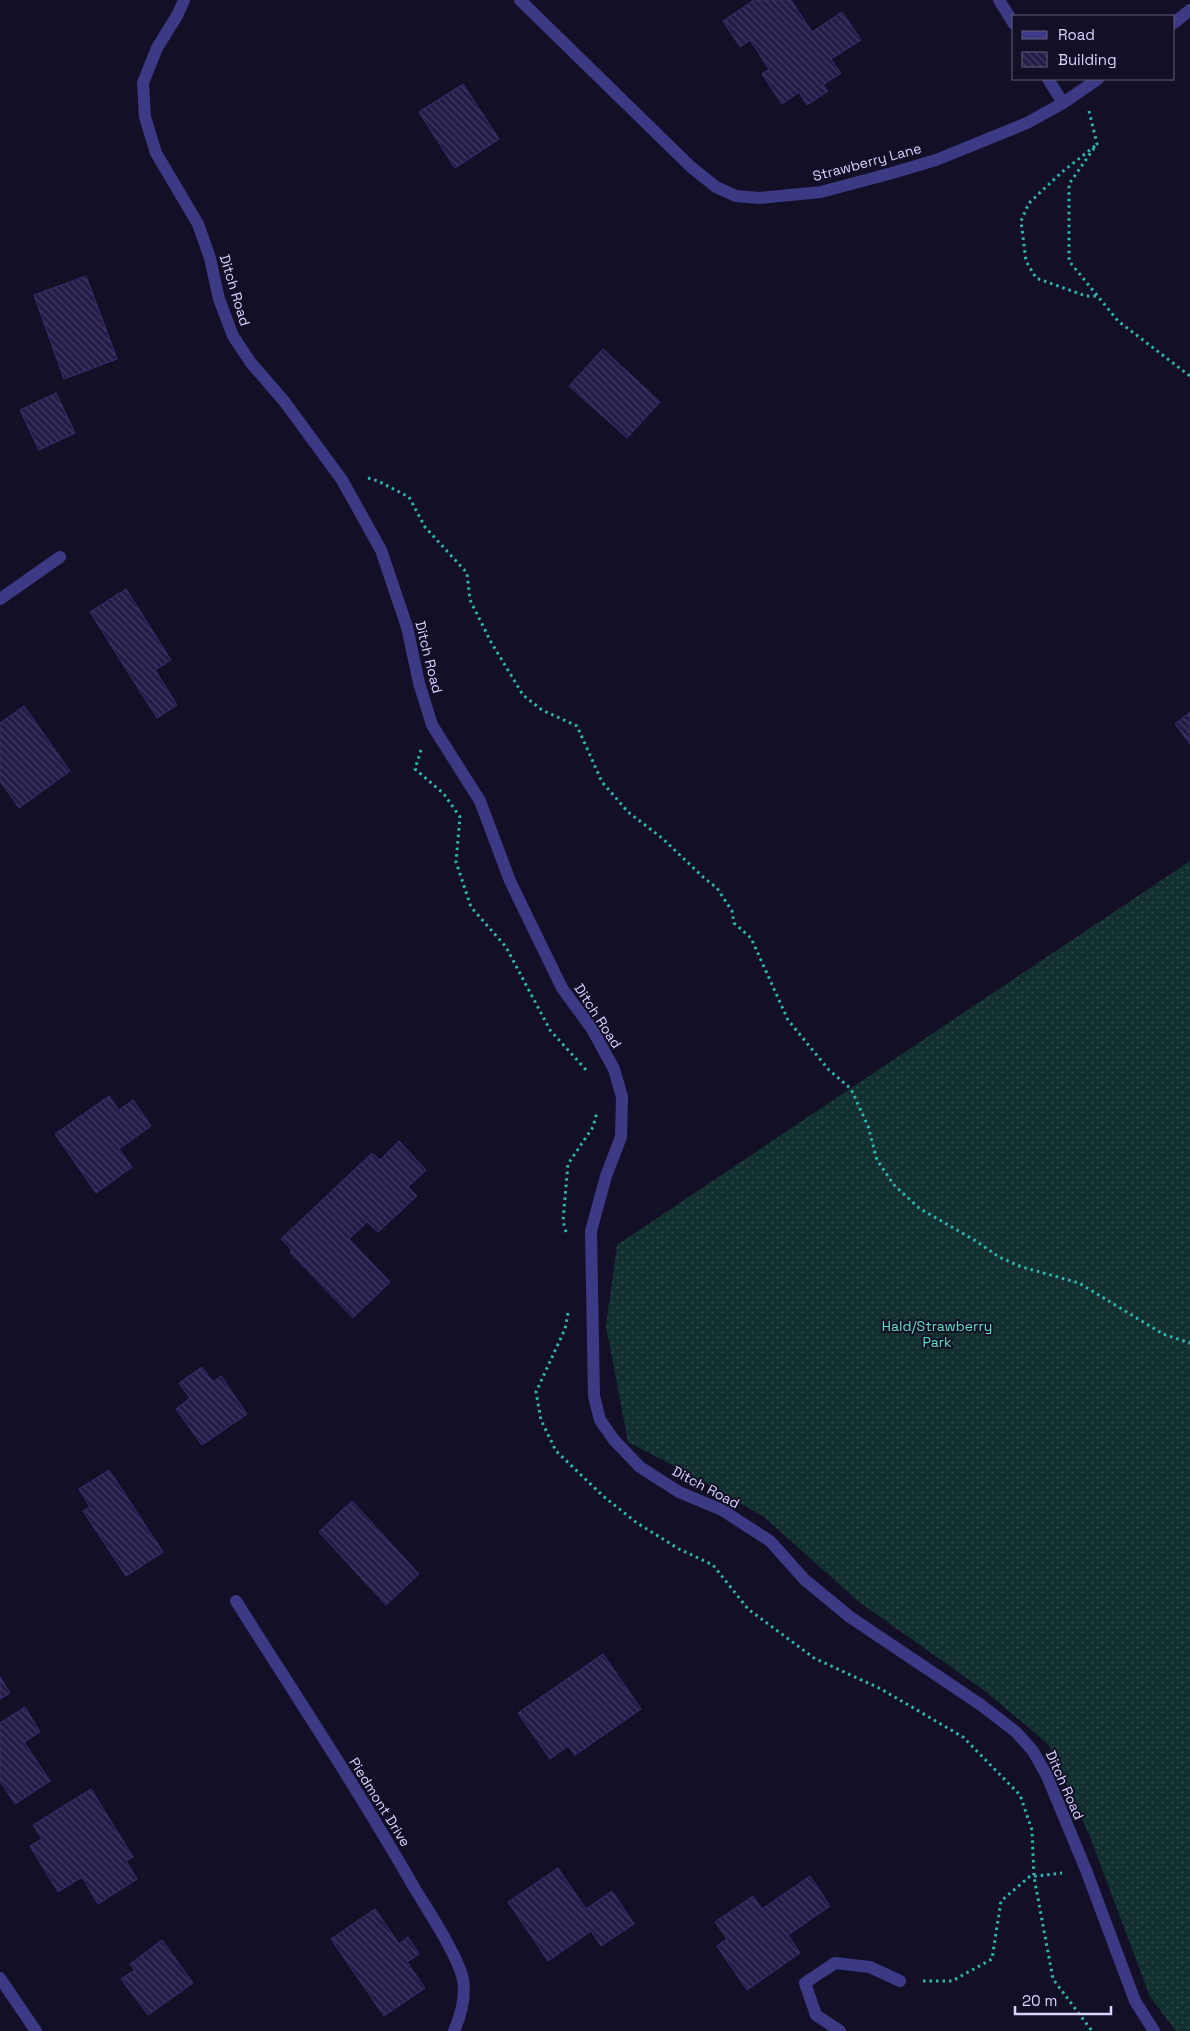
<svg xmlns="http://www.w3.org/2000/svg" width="1190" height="2031" viewBox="0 0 1190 2031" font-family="'Space Grotesk',sans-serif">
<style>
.grass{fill:url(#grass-dots)}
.building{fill:url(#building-back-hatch);stroke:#3b2d73}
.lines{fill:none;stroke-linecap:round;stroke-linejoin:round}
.path{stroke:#2fb8b0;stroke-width:3;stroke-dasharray:2.5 4;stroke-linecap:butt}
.minor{stroke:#3d3a85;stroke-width:12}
.labels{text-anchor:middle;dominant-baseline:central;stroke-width:4;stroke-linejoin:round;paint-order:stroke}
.street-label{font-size:14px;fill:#d9d4ff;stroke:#130f26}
.park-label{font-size:14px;fill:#5fe0c0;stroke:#130f26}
</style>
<defs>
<pattern id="grass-dots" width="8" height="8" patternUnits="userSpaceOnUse" patternTransform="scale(1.25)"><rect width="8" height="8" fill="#12302f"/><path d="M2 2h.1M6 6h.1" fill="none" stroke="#344d4e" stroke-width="1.8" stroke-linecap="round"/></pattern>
<pattern id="building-back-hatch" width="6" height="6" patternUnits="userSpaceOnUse" patternTransform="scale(1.25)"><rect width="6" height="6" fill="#241b47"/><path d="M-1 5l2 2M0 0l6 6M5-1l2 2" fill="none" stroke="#433b63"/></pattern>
</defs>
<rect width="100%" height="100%" fill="#130f26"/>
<polygon class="grass" points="1190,861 1190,2031 1176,2031 1150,1997 1090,1837 1048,1744 985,1691 859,1602 764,1517 695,1477 628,1442 606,1326 617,1245"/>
<g class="building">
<polygon points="754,0 791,0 812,32 842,12 861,40 831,59 841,73 823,85 828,91 807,105 799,92 782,104 762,74 769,69 750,40 740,47 723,21"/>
<polygon points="463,84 499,139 455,168 419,112"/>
<polygon points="86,276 117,359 64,379 34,295"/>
<polygon points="603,349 660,402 627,438 569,386"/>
<polygon points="56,393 75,433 39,450 20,410"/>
<polygon points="126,589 171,660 155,670 177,705 157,718 90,612"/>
<polygon points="24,706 70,771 19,808 0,781 0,723"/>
<polygon points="1190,712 1190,744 1175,724"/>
<polygon points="109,1096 119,1110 133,1100 151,1126 119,1149 132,1167 96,1193 55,1134"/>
<polygon points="399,1141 426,1170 408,1187 417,1196 378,1232 367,1222 349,1239 390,1282 353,1318 290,1252 292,1250 281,1239 372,1153 380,1160"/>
<polygon points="202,1367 213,1382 221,1376 247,1414 202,1445 176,1409 190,1398 179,1383"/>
<polygon points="109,1470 163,1552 126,1576 83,1511 90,1507 79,1489"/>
<polygon points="352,1501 419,1574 386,1605 319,1532"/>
<polygon points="603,1654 641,1709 575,1755 568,1746 550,1759 518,1713"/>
<polygon points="0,1677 10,1693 0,1699"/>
<polygon points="25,1707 40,1732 24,1742 50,1781 15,1804 0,1781 0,1723"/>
<polygon points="91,1789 133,1857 126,1861 137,1879 98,1904 82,1877 58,1892 30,1846 42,1839 33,1825"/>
<polygon points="558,1868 586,1909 612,1891 634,1924 601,1946 591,1931 548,1961 508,1902"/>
<polygon points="810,1876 830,1906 788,1935 800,1953 747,1990 717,1946 727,1939 715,1922 753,1896 762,1909"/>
<polygon points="375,1909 399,1944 408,1937 419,1954 407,1962 425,1988 384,2016 331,1939"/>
<polygon points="162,1940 193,1983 148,2015 121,1979 135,1970 130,1964"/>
</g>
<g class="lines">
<g class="path">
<polyline points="1089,111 1097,144 1069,184 1069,261 1118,321 1190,376"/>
<polyline points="1095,146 1062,172 1029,203 1021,221 1026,261 1036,278 1086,296 1096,296"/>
<polyline points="368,478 378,481 409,497 425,527 467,573 470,600 491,642 523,695 542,710 577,726 602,782 628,812 662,838 704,878 717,888 732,911 734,923 751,938 788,1020 829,1070 851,1089 868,1126 877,1160 894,1185 919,1208 976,1241 999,1257 1022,1267 1079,1283 1163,1334 1190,1343"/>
<polyline points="421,750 415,769 444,794 460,817 456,862 471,907 506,947 550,1030 587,1071"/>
<polyline points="566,1232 563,1221 568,1164 593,1127 597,1112"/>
<polyline points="568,1313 565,1329 536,1392 541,1420 556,1451 603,1496 637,1523 679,1549 713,1565 748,1609 814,1658 881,1689 963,1737 1020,1795 1032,1830 1034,1877 1053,1979 1092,2031"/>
<polyline points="923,1981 952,1981 992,1959 1001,1901 1029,1877 1062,1873"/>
</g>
<g class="minor">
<polyline points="184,0 178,14 157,48 143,83 145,117 156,153 198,224 210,258 219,299 233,336 251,363 284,401 342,480 381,550 407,627 419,683 432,725 480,801 510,881 562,988 592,1029 614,1069 622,1097 621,1137 606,1176 591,1231 594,1396 600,1420 614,1440 640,1467 679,1492 722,1510 770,1541 805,1580 850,1617 981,1705 1016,1732 1033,1751 1047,1776 1086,1870 1135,2001 1154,2031"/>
<polyline points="520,0 691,167 716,187 736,196 759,198 821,192 892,173 936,160 1027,123 1063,103 1098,79"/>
<polyline points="999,0 1014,24"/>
<polyline points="1174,23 1190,10"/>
<polyline points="1048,79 1063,103"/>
<polyline points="0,599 60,557"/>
<path d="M236,1601C296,1696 359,1791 415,1889C429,1912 457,1954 463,1979C466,1997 461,2015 454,2031"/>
<polyline points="0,1978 36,2031"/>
<polyline points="840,2031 816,2015 805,1983 835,1963 870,1967 900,1981"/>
</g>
</g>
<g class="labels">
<g class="street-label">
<text transform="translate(867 162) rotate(-15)">Strawberry Lane</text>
<text transform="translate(235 290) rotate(73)">Ditch Road</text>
<text transform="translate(429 657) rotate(76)">Ditch Road</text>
<text transform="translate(598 1016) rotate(57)">Ditch Road</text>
<text transform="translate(706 1487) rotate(28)">Ditch Road</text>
<text transform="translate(1065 1785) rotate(66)">Ditch Road</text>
<text transform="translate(380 1802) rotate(58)">Piedmont Drive</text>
</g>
<g class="park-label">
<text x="937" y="1326">Hald/Strawberry<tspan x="937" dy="16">Park</tspan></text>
</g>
</g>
<rect x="1012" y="15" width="162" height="65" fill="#130f26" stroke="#625e7d"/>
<rect x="1022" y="31" width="25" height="8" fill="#3d3a85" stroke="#625e7d"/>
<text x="1058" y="40" font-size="15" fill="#d9d4ff">Road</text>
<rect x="1022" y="52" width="25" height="15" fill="url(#building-back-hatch)" stroke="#625e7d"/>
<text x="1058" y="65" font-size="15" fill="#d9d4ff">Building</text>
<path d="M1015 2006v8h96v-8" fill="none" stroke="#d9d4ff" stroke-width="2.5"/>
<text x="1022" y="2006" font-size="15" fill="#d9d4ff" stroke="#130f26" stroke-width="4" paint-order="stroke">20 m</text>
</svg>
